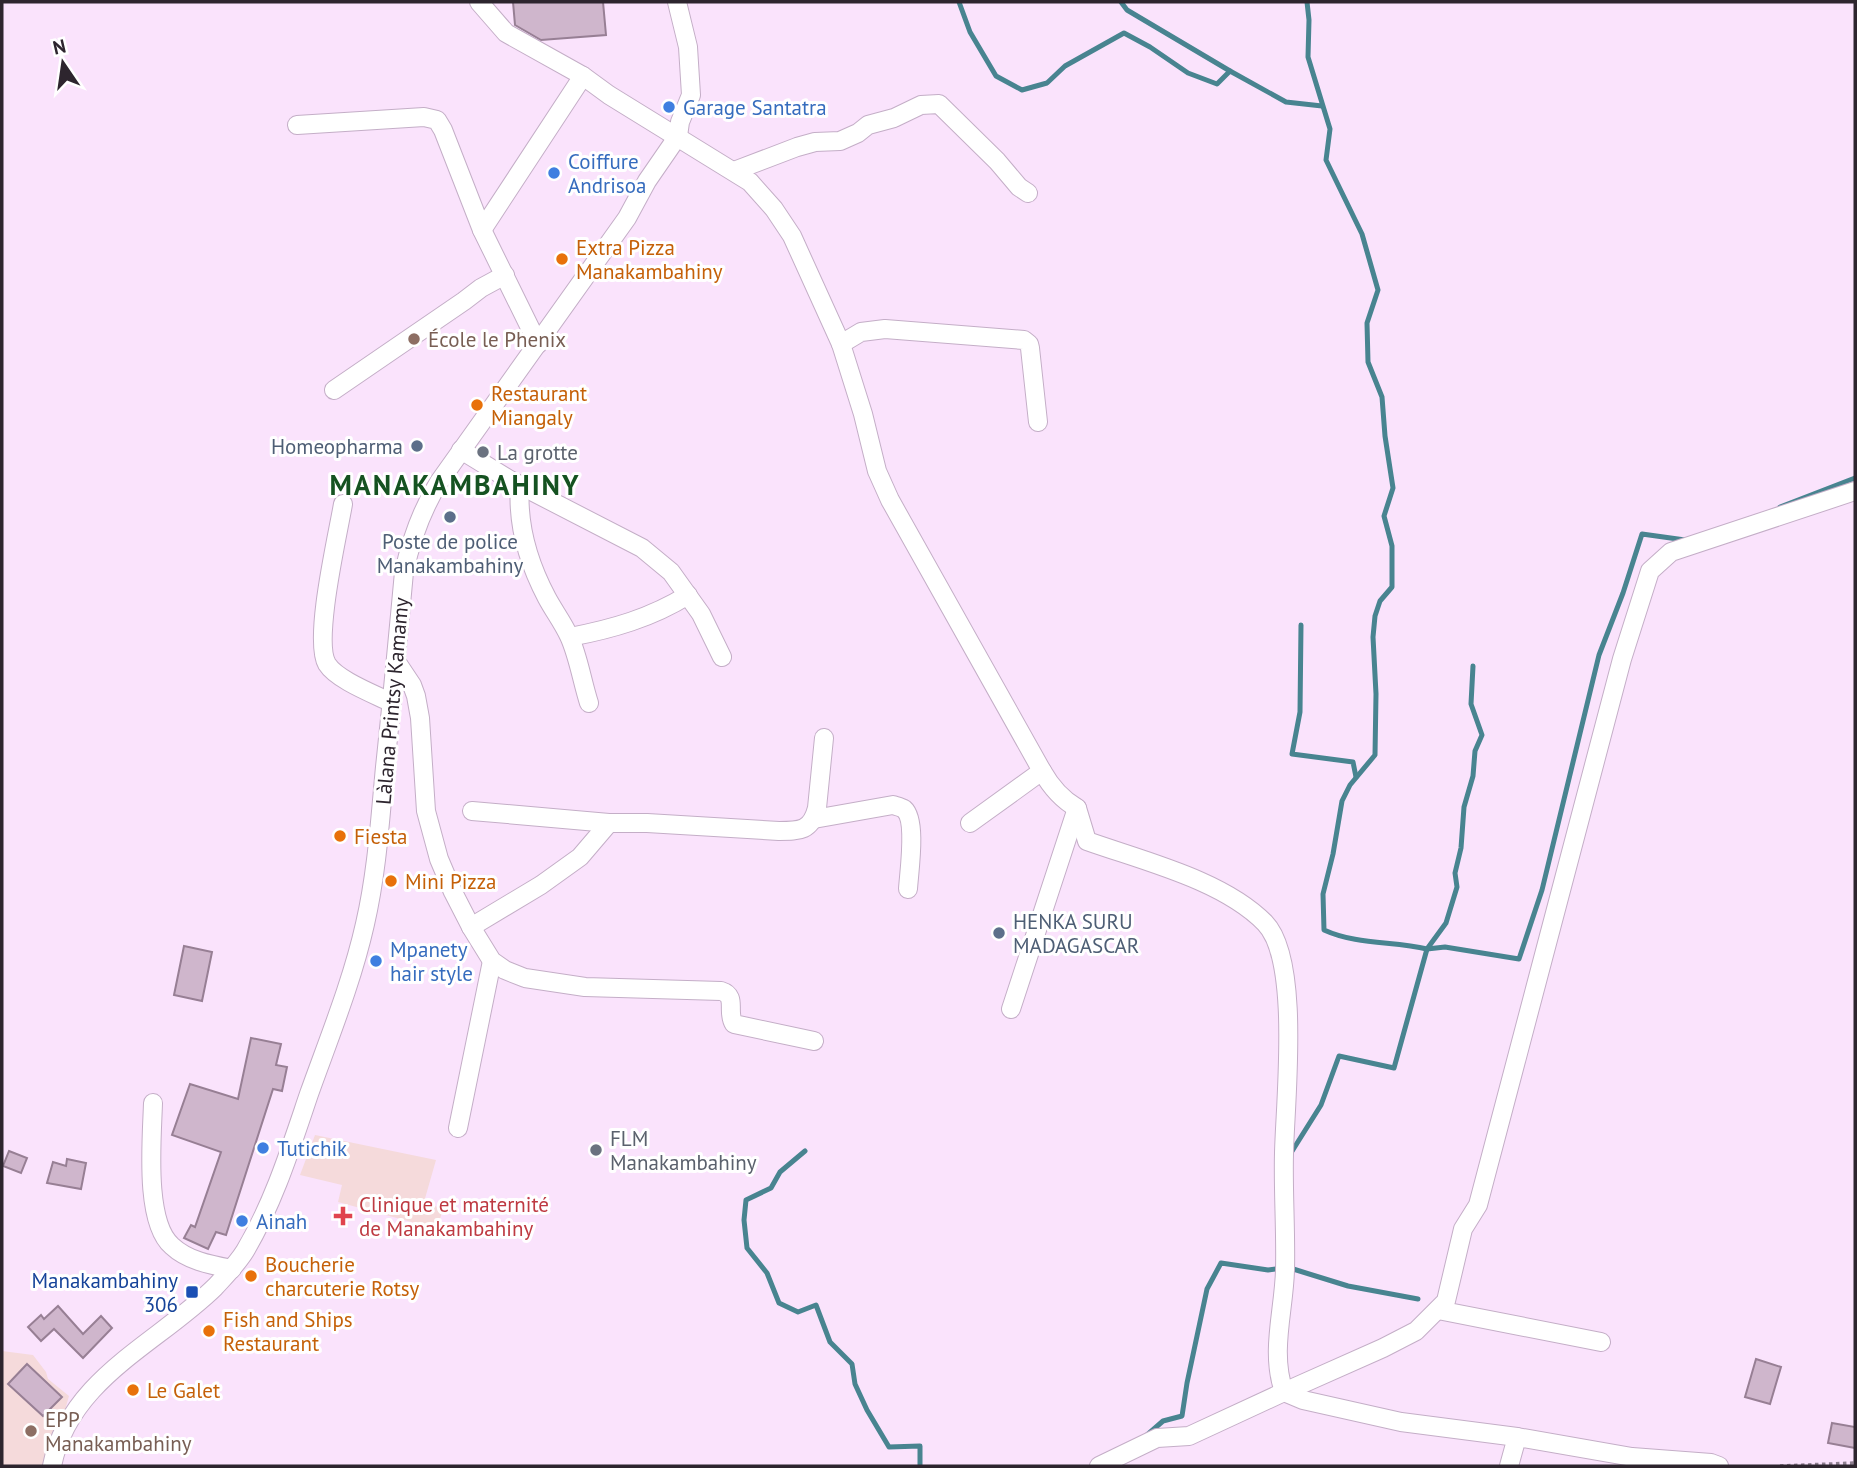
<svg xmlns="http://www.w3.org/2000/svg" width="1857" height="1468" viewBox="0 0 1857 1468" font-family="'PT Sans',sans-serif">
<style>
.education{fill:#f5dadb}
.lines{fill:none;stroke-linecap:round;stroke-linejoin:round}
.stream{stroke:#488490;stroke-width:5}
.building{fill:#cfb6cc;stroke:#977f94;stroke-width:2}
.minor-casing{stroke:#c4aec7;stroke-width:20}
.path{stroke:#8e7f90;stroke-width:3.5;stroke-dasharray:3.5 3.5;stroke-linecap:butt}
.minor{stroke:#fff;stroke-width:18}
.shop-dot{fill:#3f7fe0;stroke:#fff;stroke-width:2.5}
.food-dot{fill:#e8710a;stroke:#fff;stroke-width:2.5}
.education-dot{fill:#8d6e63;stroke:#fff;stroke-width:2.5}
.service-dot{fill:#5c6f8a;stroke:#fff;stroke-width:2.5}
.worship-dot{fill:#6b7280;stroke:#fff;stroke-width:2.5}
.health-dot{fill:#e0444e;stroke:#fff;stroke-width:2.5}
.transit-dot{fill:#1a4fb4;stroke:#fff;stroke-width:2.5}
.labels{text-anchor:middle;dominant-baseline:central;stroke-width:6;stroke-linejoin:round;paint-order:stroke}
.shop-label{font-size:21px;fill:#366cbe;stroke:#fff;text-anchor:start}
.food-label{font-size:21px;fill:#c56008;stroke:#fff;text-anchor:start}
.education-label{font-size:21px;fill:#785e54;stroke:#fff;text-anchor:start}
.service-label{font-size:21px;fill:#4e5e75;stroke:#fff;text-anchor:end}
.worship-label{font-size:21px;fill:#5b616d;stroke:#fff;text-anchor:start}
.street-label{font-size:21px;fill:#2d252e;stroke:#fff}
.health-label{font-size:21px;fill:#be3a42;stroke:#fff;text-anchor:start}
.transit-label{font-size:21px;fill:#164399;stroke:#fff;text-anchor:end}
.district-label{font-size:28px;font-weight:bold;letter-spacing:2px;fill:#155221;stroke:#fff}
</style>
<rect width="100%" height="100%" fill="#fae3fc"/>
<g class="education">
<polygon points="315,1135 436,1160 424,1202 443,1209 437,1229 338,1202 342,1185 300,1175"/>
<polygon points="2,1351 33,1355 46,1372 48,1379 69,1396 49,1466 2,1466"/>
</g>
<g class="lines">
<g class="stream">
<polyline points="959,2 970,32 996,76 1022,90 1047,83 1065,66 1124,33 1150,47 1188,73 1217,84 1230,71 1286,102 1322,106"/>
<polyline points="1121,2 1127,10 1230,71"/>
<polyline points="1780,507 1855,478"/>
<polyline points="1301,625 1300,712 1292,754 1353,762 1356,777"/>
<polyline points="1427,949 1445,947 1519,959 1542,890 1599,655 1623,593 1642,534 1685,540"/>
<polyline points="1427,949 1446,923 1457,887 1455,873 1461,848 1464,807 1473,776 1475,751 1482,735 1471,704 1473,666"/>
<polyline points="805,1151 780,1172 771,1188 746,1200 744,1220 747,1248 767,1273 779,1303 798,1312 816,1305 830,1342 852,1364 855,1384 867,1410 889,1447 920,1446 920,1466"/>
<path d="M1289,1156L1321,1105L1339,1056L1394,1068L1427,949C1393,941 1357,945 1324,930L1323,894L1333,854L1342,801L1350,785L1375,755L1376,694L1373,637L1375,616L1380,601L1392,587V546L1384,516L1393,488L1385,436L1382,397L1368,362L1367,323L1378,290L1362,234L1326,160L1330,129L1308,57L1309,20L1307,2"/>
<polyline points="1290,1268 1348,1286 1418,1299"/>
<polyline points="1147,1435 1163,1421 1182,1416 1187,1383 1207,1289 1221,1263 1268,1270 1283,1268"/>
</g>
</g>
<g class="building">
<polygon points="513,2 603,2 606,35 541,40 515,25"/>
<polygon points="184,946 212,952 202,1001 174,995"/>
<polygon points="251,1038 281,1044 276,1065 287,1067 282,1091 273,1089 226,1235 216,1232 208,1249 184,1238 191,1225 195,1227 221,1152 172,1135 190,1084 238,1099"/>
<polygon points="9,1151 27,1158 21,1173 3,1166"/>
<polygon points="67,1159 86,1163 81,1189 47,1183 53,1162 66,1166"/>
<polygon points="58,1306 83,1334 101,1316 112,1328 83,1358 54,1329 41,1341 28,1327 41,1315 44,1319"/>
<polygon points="1756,1359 1781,1367 1770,1404 1745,1397"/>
<polygon points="27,1364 62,1397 43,1416 8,1384"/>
<polygon points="1832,1423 1855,1427 1855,1448 1828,1443"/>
</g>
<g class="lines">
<defs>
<g id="minor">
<polyline points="479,2 506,33 583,76 609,95 750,182 774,209 792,236 841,344"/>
<polyline points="297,125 424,117 437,120 443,130 482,230 583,76"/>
<polyline points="734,171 797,147 815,142 840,141 858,133 868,125 894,118 921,105 939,104 997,161 1019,187 1028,193"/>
<polyline points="482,230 538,344"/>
<polyline points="334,390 464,301 481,288 505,275"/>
<polyline points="1038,422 1030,348 1029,344 1024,340 885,329 861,332 841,344 863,414 877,471 890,500 1042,771"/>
<polyline points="461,450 510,480 642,548 671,572 701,614 722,657"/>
<path d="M520,485C517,524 529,564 547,598C554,611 563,623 569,636C578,655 582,681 589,703"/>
<path d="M343,504C338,534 313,640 327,664C337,680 374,694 392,703"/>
<path d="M570,637C612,629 651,618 688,595"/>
<path d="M396,661L412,685L416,696L420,718L426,811L439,859L453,892L471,927L492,961L505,970L525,978L585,987L721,991C738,996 726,1012 734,1024L814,1041"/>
<polyline points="472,811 609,823"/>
<path d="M814,819L893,805C896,806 901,807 904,809C917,820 909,872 908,889"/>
<path d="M970,823L1042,771C1051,787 1061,799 1077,808L1087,841C1143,861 1223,880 1265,923C1301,960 1285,1102 1284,1153C1283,1192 1286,1231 1285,1270C1284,1311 1270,1352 1284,1392L1303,1400L1401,1422L1517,1437L1632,1457L1711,1463L1719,1466"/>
<path d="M471,927L541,885L580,857L609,823H647L779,831C800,831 811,831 817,808L824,738"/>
<polyline points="1011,1009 1077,808"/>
<path d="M153,1103C152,1138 144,1222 172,1246C188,1261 211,1265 232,1269"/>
<polyline points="458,1128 492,961"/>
<polyline points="1438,1310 1601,1342"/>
<path d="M52,1466C69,1379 157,1344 215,1287C226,1275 237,1264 245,1251C274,1202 291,1147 309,1094C329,1038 352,982 365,924C377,872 380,820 385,767C392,702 398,637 404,572C411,540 421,511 439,482L627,218L647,181L678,136L680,122L691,95L688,47L677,2"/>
<polyline points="1099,1466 1157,1438 1189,1436 1284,1392 1383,1348 1416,1331 1446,1301 1463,1229 1478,1205 1622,659 1650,571 1671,552 1855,491"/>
<polyline points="1509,1466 1517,1437"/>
</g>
</defs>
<use href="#minor" class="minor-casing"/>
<polyline class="path" points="1780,1466 1855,1463"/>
<use href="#minor" class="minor"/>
</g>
<g class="shop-dot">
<circle cx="669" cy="107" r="7"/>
<circle cx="554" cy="173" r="7"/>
<circle cx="376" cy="961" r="7"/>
<circle cx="263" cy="1148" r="7"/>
<circle cx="242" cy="1221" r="7"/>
</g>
<g class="food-dot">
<circle cx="562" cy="259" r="7"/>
<circle cx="477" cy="405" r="7"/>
<circle cx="340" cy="836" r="7"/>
<circle cx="391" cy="881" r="7"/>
<circle cx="251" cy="1276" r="7"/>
<circle cx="209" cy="1331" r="7"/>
<circle cx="133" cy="1390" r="7"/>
</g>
<g class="education-dot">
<circle cx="414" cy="339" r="7"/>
<circle cx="31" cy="1431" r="7"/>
</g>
<g class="service-dot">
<circle cx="417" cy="446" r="7"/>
<circle cx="450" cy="517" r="7"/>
<circle cx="999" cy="933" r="7"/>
</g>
<g class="worship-dot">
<circle cx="483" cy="452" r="7"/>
<circle cx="596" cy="1150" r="7"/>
</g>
<path class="health-dot" d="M339.5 1205.5h7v7h7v7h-7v7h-7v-7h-7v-7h7z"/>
<rect class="transit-dot" x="185" y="1285" width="14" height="14" rx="3.5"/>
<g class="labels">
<g class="shop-label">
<text x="683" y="107">Garage Santatra</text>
<text x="568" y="161">Coiffure<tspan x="568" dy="24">Andrisoa</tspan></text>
<text x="390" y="949">Mpanety<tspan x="390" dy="24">hair style</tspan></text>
<text x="277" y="1148">Tutichik</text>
<text x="256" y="1221">Ainah</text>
</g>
<g class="food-label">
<text x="576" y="247">Extra Pizza<tspan x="576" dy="24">Manakambahiny</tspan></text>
<text x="491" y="393">Restaurant<tspan x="491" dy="24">Miangaly</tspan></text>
<text x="354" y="836">Fiesta</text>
<text x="405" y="881">Mini Pizza</text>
<text x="265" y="1264">Boucherie<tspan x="265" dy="24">charcuterie Rotsy</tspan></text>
<text x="223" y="1319">Fish and Ships<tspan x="223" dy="24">Restaurant</tspan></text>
<text x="147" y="1390">Le Galet</text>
</g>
<g class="education-label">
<text x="428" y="339">École le Phenix</text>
<text x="45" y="1419">EPP<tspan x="45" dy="24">Manakambahiny</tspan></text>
</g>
<g class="service-label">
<text x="403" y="446">Homeopharma</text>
<text x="450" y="541" text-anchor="middle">Poste de police<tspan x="450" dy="24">Manakambahiny</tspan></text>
<text x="1013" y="921" text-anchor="start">HENKA SURU<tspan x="1013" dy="24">MADAGASCAR</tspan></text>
</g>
<g class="worship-label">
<text x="497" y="452">La grotte</text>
<text x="610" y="1138">FLM<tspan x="610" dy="24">Manakambahiny</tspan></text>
</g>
<g class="street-label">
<text transform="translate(392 701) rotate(-85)">Làlana Printsy Kamamy</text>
</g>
<g class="health-label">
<text x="359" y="1204">Clinique et maternité<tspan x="359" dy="24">de Manakambahiny</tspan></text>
</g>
<g class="transit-label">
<text x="178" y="1280">Manakambahiny<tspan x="178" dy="24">306</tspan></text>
</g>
<g class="district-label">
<text x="455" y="484">MANAKAMBAHINY</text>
</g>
</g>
<rect width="1857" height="1468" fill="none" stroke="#2d252e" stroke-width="7"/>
<g transform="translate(63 63) rotate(347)" stroke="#ffffff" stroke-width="5" paint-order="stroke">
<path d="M0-5L12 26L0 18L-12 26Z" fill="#2d252e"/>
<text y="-10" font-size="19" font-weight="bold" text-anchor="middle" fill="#2d252e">N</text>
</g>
</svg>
